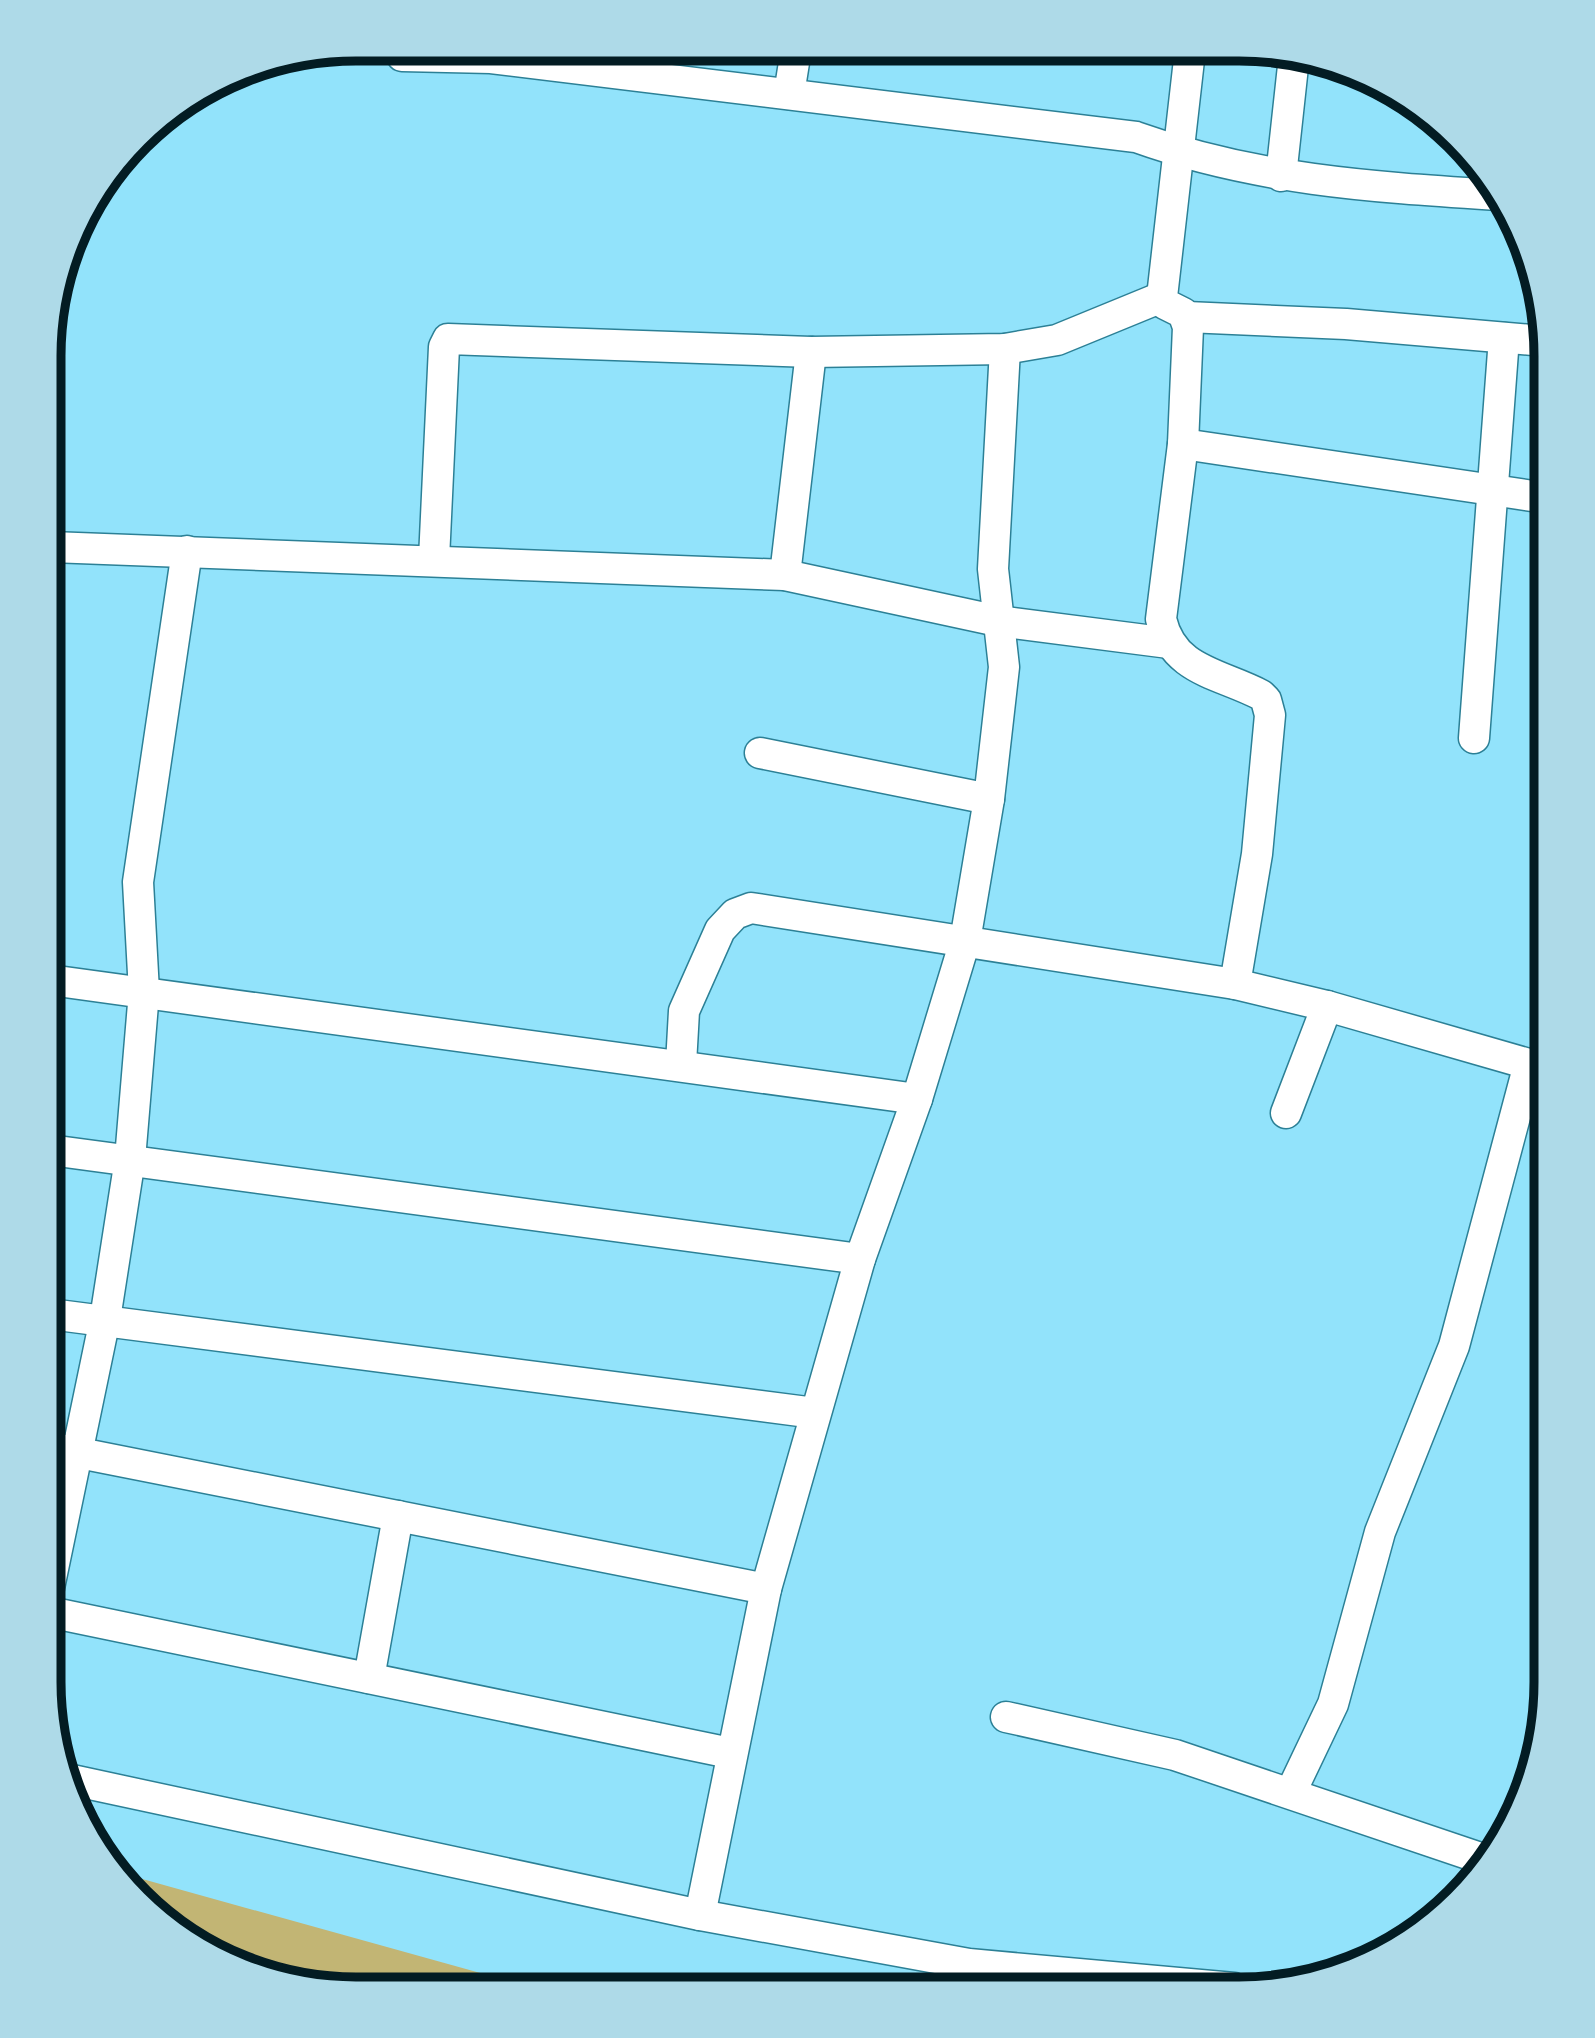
<svg xmlns="http://www.w3.org/2000/svg" width="1595" height="2038" viewBox="0 0 1595 2038" font-family="'Open Sans',sans-serif">
<style>
.green{fill:#c2b574}
.lines{fill:none;stroke-linecap:round;stroke-linejoin:round}
.minor-casing{stroke:#2c8096;stroke-width:33}
.minor{stroke:#fff;stroke-width:30}
.rim{fill:none;stroke:#031c23;stroke-width:9}
</style>
<rect width="100%" height="100%" fill="#92e3fb"/>
<polygon class="green" points="128,1875 534,1988 335,1988 258,1973 186,1938"/>
<g class="lines">
<defs>
<g id="minor">
<path d="M1190,51L1162,297L1165,304L1183,313L1188,327L1183,444L1161,619C1173,671 1219,673 1261,695L1266,700L1270,715L1257,854L1235,984"/>
<path d="M402,56L491,58L1136,137C1256,180 1372,187 1498,195"/>
<polyline points="789,94 796,50"/>
<polyline points="1281,176 1294,57"/>
<polyline points="1187,317 1346,324 1544,341"/>
<polyline points="1183,444 1546,498"/>
<polyline points="51,547 785,575 998,621 1169,643"/>
<polyline points="434,559 444,347 448,339 811,352 1005,349 1057,340 1162,297"/>
<polyline points="785,575 811,352"/>
<polyline points="1474,738 1504,338"/>
<polyline points="760,753 989,799"/>
<polyline points="50,980 917,1099"/>
<polyline points="681,1064 684,1011 720,930 735,914 751,908 1235,984 1327,1006 1546,1069"/>
<polyline points="1286,1113 1327,1006"/>
<polyline points="50,1150 860,1259"/>
<polyline points="50,1314 815,1413"/>
<polyline points="49,1447 766,1589"/>
<polyline points="49,1588 105,1319 130,1159 144,992 138,882 187,551"/>
<polyline points="49,1612 730,1753"/>
<polyline points="369,1678 398,1516"/>
<polyline points="1006,1717 1175,1755 1483,1859"/>
<polyline points="67,1779 700,1915 969,1964 1234,1988"/>
<polyline points="1291,1792 1333,1704 1380,1532 1454,1346 1529,1064"/>
<polyline points="700,1915 766,1589 860,1259 917,1099 965,941 989,799 1004,667 993,569 1005,349"/>
</g>
</defs>
<use href="#minor" class="minor-casing"/>
<use href="#minor" class="minor"/>
</g>
<path d="M0 0H1595V2038H0ZM356 61H1239A295 295 0 0 1 1534 356V1682A295 295 0 0 1 1239 1977H356A295 295 0 0 1 61 1682V356A295 295 0 0 1 356 61Z" fill="#aedae8" fill-rule="evenodd"/>
<path class="rim" d="M356 61H1239A295 295 0 0 1 1534 356V1682A295 295 0 0 1 1239 1977H356A295 295 0 0 1 61 1682V356A295 295 0 0 1 356 61Z"/>
</svg>
